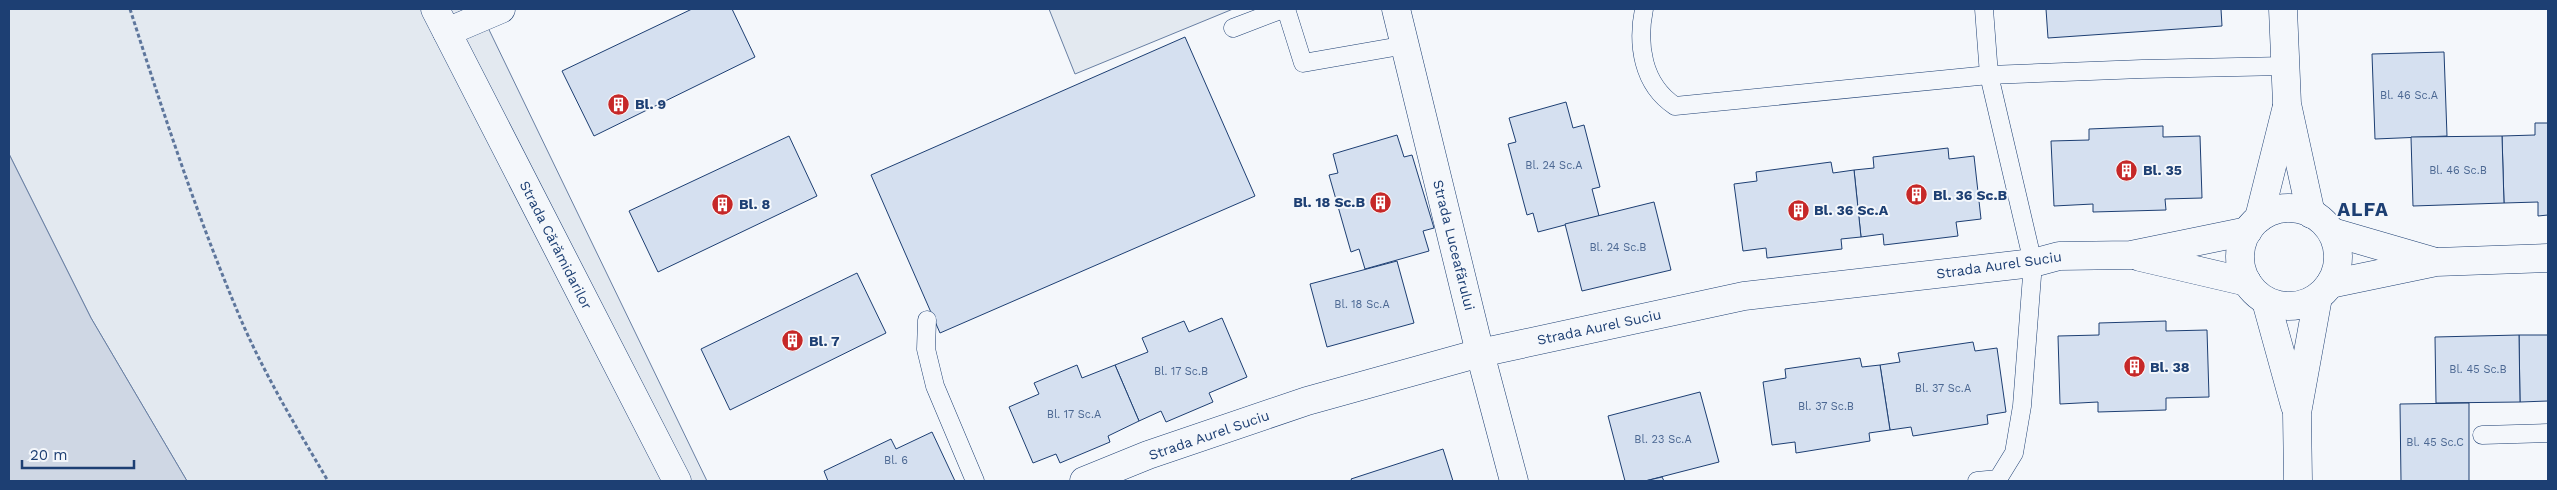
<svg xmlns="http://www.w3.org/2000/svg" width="2557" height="490" viewBox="0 0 2557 490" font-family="'Work Sans',sans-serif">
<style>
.green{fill:#e3e9f0;stroke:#687fa3}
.water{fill:#cfd7e4;stroke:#687fa3}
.building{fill:#d5e0f0;stroke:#1d3f73}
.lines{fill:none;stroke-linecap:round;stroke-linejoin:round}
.service-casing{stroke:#1d3f73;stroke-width:19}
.minor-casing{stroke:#1d3f73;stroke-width:29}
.path{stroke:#5e769c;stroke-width:3;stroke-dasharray:4 2.5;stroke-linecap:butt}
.service{stroke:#f4f7fb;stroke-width:18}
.minor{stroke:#f4f7fb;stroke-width:28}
.labels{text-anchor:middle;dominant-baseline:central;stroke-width:4;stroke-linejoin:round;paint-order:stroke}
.number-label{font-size:11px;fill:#4b6792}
.poi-label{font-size:14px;font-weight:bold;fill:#1d3f73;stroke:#f4f7fb;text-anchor:start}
.street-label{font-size:14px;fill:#1d3f73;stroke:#f4f7fb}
.district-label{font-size:19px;font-weight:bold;letter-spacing:1px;fill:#1d3f73;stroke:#f4f7fb}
</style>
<rect width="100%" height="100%" fill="#f4f7fb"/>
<g class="green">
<polygon points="9,9 479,9 707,481 187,481 91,318 9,154"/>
<polygon points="1049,9 1233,9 1075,74"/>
</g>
<polygon class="water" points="9,154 91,318 187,481 9,481"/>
<g class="building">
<polygon points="692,9 732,9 755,57 594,136 562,71"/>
<polygon points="2046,9 2221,9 2222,26 2048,38"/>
<polygon points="1185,37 1255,196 940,333 871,175"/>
<polygon points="2444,52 2447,136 2375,139 2372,54"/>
<polygon points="1566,102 1573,128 1584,125 1600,187 1592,189 1599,216 1538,232 1533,213 1527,215 1508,144 1516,142 1509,118"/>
<polygon points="2535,123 2548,123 2548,215 2538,216 2538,202 2504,203 2502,136 2535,135"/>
<polygon points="2163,126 2163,137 2200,136 2202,198 2165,199 2166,210 2093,212 2093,204 2054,206 2051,141 2089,140 2089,129"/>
<polygon points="1397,135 1404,157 1412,155 1434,228 1423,231 1429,251 1365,269 1359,249 1351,252 1329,175 1338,173 1333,154"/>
<polygon points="789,136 817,196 658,272 629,211"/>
<polygon points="2502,136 2504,203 2413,206 2411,137"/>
<polygon points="1948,148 1949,159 1974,156 1981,219 1956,222 1958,236 1884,245 1883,234 1861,237 1854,170 1874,168 1873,157"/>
<polygon points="1831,162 1833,173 1854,170 1861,237 1841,239 1842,249 1767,258 1766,248 1743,251 1734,184 1757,181 1756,172"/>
<polygon points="1654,202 1671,270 1582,291 1565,224"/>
<polygon points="1397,261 1414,323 1327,347 1310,284"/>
<polygon points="857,273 886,333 730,410 701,349"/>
<polygon points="1222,318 1247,377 1209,393 1213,402 1166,422 1161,411 1139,421 1115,365 1148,352 1142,338 1184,321 1189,332"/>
<polygon points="2166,321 2166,331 2207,330 2209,397 2166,398 2166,410 2098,412 2098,402 2060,404 2058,336 2099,335 2099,323"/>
<polygon points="2519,335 2548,335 2548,401 2520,402"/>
<polygon points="2519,335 2520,402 2436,403 2435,337"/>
<polygon points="1973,342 1975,351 1997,348 2006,412 1987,415 1988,424 1913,436 1911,427 1890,430 1880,365 1900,362 1898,353"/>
<polygon points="1860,358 1862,367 1880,365 1890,430 1869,433 1870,441 1796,453 1795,442 1772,445 1763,382 1786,378 1785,369"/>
<polygon points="1077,365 1082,378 1115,365 1139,421 1108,436 1110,442 1060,463 1056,454 1033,463 1009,407 1039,394 1034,383"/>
<polygon points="1700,392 1719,462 1645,481 1625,481 1608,416"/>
<polygon points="2469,403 2469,481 2401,481 2400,404"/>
<polygon points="932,432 955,481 828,481 824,471 891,439 896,449"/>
<polygon points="1443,449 1453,481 1352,481 1351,479"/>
<polygon points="1662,477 1664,481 1645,481"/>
</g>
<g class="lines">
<defs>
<g id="service">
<polyline points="1286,9 1303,63 1406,45"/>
<path d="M1644,9C1637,44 1642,84 1675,106L1989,75L2142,69L2285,66"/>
<polyline points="1233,28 1283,9"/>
<polyline points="927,320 926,349 935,386 975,481"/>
<polyline points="2482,435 2548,433"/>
<polyline points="1977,481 1998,479 2014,453 2022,406 2033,263 1989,75 1984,9"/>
</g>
<g id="minor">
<polyline points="435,9 677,481"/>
<polyline points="1396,9 1480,353 1514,481"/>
<polyline points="2283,9 2287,104 2311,214"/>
<polyline points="447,32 501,9"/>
<circle cx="2289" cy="257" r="49"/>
<polyline points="2259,218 2286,110"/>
<polyline points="2332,232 2432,261"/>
<polyline points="2140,257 2247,282"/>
<polyline points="2330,284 2436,262 2548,258"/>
<polyline points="2266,301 2295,406"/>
<polyline points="1084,481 1148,455 1307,401 1480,353 1744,296 2033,263 2059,256 2131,255 2248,231"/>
<polyline points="2298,481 2297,413 2318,297"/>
</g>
</defs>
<use href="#service" class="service-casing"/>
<use href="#minor" class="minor-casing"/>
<path class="path" d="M130,9C162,109 195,210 236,308C261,369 295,425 328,481"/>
<use href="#service" class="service"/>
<use href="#minor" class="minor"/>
</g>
<defs>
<symbol id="building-disc" viewBox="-11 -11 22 22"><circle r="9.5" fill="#c62828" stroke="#f4f7fb"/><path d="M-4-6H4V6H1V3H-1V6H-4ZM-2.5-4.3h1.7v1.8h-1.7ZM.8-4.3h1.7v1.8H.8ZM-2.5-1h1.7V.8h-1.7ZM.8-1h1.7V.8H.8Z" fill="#fff"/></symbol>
</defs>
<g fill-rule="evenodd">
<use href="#building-disc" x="606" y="92" width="25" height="25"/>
<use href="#building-disc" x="2114" y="158" width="25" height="25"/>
<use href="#building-disc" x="1904" y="182" width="25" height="25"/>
<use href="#building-disc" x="1368" y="190" width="25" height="25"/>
<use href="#building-disc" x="710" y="192" width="25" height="25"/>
<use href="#building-disc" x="1786" y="198" width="25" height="25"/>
<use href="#building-disc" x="780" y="328" width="25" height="25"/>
<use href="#building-disc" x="2122" y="354" width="25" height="25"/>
</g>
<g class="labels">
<g class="number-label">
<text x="2409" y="95">Bl. 46 Sc.A</text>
<text x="1554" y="165">Bl. 24 Sc.A</text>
<text x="2458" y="170">Bl. 46 Sc.B</text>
<text x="1618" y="247">Bl. 24 Sc.B</text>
<text x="1362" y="304">Bl. 18 Sc.A</text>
<text x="2478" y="369">Bl. 45 Sc.B</text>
<text x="1181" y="371">Bl. 17 Sc.B</text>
<text x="1943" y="388">Bl. 37 Sc.A</text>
<text x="1826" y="406">Bl. 37 Sc.B</text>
<text x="1074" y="414">Bl. 17 Sc.A</text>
<text x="1663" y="439">Bl. 23 Sc.A</text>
<text x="2435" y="442">Bl. 45 Sc.C</text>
<text x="896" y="460">Bl. 6</text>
</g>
<g class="poi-label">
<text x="635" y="104">Bl. 9</text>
<text x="2143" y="170">Bl. 35</text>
<text x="1933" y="195">Bl. 36 Sc.B</text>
<text x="1365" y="202" text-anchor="end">Bl. 18 Sc.B</text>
<text x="739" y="204">Bl. 8</text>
<text x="1814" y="210">Bl. 36 Sc.A</text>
<text x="809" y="341">Bl. 7</text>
<text x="2150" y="367">Bl. 38</text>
</g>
<g class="street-label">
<text transform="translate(556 245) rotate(63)">Strada Cărămidarilor</text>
<text transform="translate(1454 245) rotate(76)">Strada Luceafărului</text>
<text transform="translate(1999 265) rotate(-8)">Strada Aurel Suciu</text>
<text transform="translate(1599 327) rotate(-12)">Strada Aurel Suciu</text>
<text transform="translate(1209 435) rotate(-19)">Strada Aurel Suciu</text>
</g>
<g class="district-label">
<text x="2363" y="209">ALFA</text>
</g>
</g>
<rect width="2557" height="490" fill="none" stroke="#1d3f73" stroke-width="20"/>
<path d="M22 460v8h112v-8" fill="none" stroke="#1d3f73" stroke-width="2.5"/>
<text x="30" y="460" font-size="15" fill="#1d3f73" stroke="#f4f7fb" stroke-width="4" paint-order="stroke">20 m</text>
</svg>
